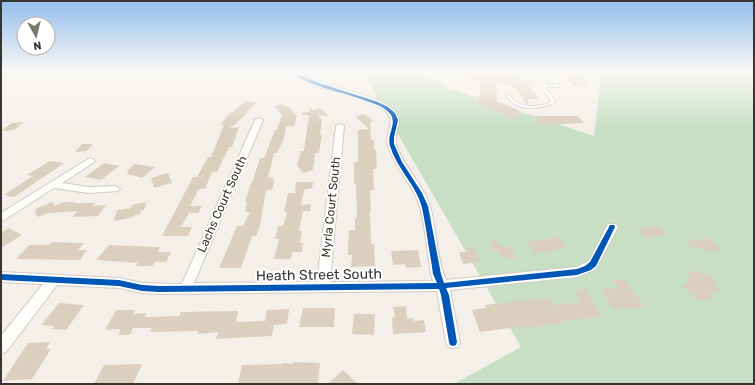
<svg xmlns="http://www.w3.org/2000/svg" width="755" height="385" viewBox="0 0 755 385" font-family="Rubik,sans-serif">
<style>
.green{fill:#c7e0c4}
.building{fill:#dbd0be}
.lines{fill:none;stroke-linecap:round;stroke-linejoin:round}
.lane-casing{stroke:#cfcbc7;stroke-width:2}
.street-casing{stroke:#cfcbc7;stroke-width:2}
.secondary-casing{stroke:#cfcbc7;stroke-width:2}
.lane{fill:#fdfdfc;fill-rule:evenodd}
.street{fill:#fdfdfc;fill-rule:evenodd}
.secondary{fill:#f9f7f3;fill-rule:evenodd}
.cycleway-casing{stroke:#fff;stroke-width:2}
.cycleway{fill:#0057b8;fill-rule:evenodd}
.labels{text-anchor:middle;dominant-baseline:central;stroke-width:4;stroke-linejoin:round;paint-order:stroke}
.street-label{font-size:12px;fill:#393631;stroke:#fff}
.near-street-label{font-size:14px;fill:#393631;stroke:#fff}
</style>
<rect width="100%" height="100%" fill="#f4efe9"/>
<polygon class="green" points="391,73 419,73 451,89 594,136 600,87 595,73 754,73 754,384 454,384 521,347 365,77"/>
<g class="building">
<polygon points="470,73 489,73 490,76 512,79 515,77 535,82 530,87 539,99 528,99 528,104 526,104 515,87 496,82 497,101 519,110 518,120 506,119 507,117 504,117 504,114 477,105 478,95 480,95 481,79 469,80 465,75"/>
<polygon points="563,73 580,73 588,81 584,81 590,86 573,86 565,78 569,78"/>
<polygon points="246,101 257,103 245,113 249,112 230,128 239,127 232,147 229,147 217,172 212,172 205,189 199,189 190,206 202,206 198,213 189,213 181,227 192,227 188,236 162,236 193,177 197,177 208,157 211,157 224,125 221,125 227,116"/>
<polygon points="282,104 284,106 287,105 297,116 294,126 286,126 284,139 277,153 274,153 268,178 273,177 274,182 272,190 266,190 260,226 256,236 252,236 241,268 219,268 237,226 243,226 250,212 245,212 247,202 245,202 251,183 252,183 260,158 264,158 275,130 277,130 282,115 274,106"/>
<polygon points="310,107 313,110 321,108 328,116 318,115 322,120 320,135 322,135 319,153 315,153 313,170 303,173 297,165 301,151 304,151 309,115 302,115 302,113 310,111"/>
<polygon points="365,114 373,121 370,122 371,140 374,140 374,150 376,150 377,169 373,169 374,190 370,190 371,211 370,211 371,244 374,244 375,266 351,267 352,255 348,255 348,245 349,230 355,230 355,218 357,218 356,184 354,184 354,162 358,162 358,130 369,129 355,116"/>
<polygon points="534,116 577,116 585,123 540,125"/>
<polygon points="24,122 14,130 1,131 12,123"/>
<polygon points="82,144 93,144 87,151 75,152"/>
<polygon points="50,161 64,163 14,197 4,195 33,176 27,175"/>
<polygon points="104,163 119,166 101,180 85,177"/>
<polygon points="135,164 155,167 142,178 127,174 129,169"/>
<polygon points="168,173 172,183 154,188 151,178"/>
<polygon points="296,182 313,182 312,188 304,190 301,205 311,204 310,211 303,211 299,231 302,231 300,243 303,243 302,252 292,252 291,259 274,259 279,239 275,239 278,226 283,226 287,212 284,212 288,193 295,193"/>
<polygon points="53,202 54,206 64,202 75,202 73,203 95,203 92,206 106,205 98,216 73,217 77,211 49,213 37,217 35,211 37,208"/>
<polygon points="146,202 144,210 141,210 140,214 135,215 134,217 114,221 117,210 131,208 132,205"/>
<polygon points="657,225 668,234 646,238 636,229"/>
<polygon points="9,228 22,235 1,248 1,233"/>
<polygon points="560,237 568,248 534,254 527,242"/>
<polygon points="709,238 723,250 707,252 702,248 694,249 685,241"/>
<polygon points="490,241 498,241 499,246 513,247 516,259 501,258 499,251 492,251"/>
<polygon points="52,242 84,243 78,250 87,250 80,260 16,259 29,245 49,245"/>
<polygon points="109,245 160,247 158,252 171,252 166,262 155,262 152,266 136,266 138,263 96,260"/>
<polygon points="465,247 474,247 481,262 463,264 459,252 467,252"/>
<polygon points="418,250 421,267 406,268 405,264 393,265 391,251"/>
<polygon points="698,271 701,274 708,273 718,284 713,284 720,291 710,292 715,298 696,300 681,284 690,283 685,278 691,277 686,272"/>
<polygon points="624,279 645,307 614,310 600,290 618,288 612,280"/>
<polygon points="585,289 603,317 562,321 564,323 525,328 524,326 480,332 472,310 486,308 485,305 549,297 553,305 580,302 573,290"/>
<polygon points="59,303 84,305 66,330 52,329 54,326 41,325"/>
<polygon points="406,306 407,319 414,318 414,321 424,320 426,332 393,334 392,318 395,317 393,307"/>
<polygon points="303,308 335,308 334,327 299,327"/>
<polygon points="289,309 287,324 274,325 272,336 216,339 218,332 198,334 198,331 150,332 152,328 133,328 130,335 118,335 121,329 105,330 116,310 135,310 133,314 147,313 145,317 179,316 181,312 238,311 236,322 265,321 267,310"/>
<polygon points="354,314 375,314 374,335 352,334"/>
<polygon points="50,342 46,349 51,349 32,379 3,381 28,343"/>
<polygon points="293,362 320,363 318,384 238,384 242,365 283,364 283,363 293,364"/>
<polygon points="142,364 133,384 94,384 104,365"/>
<polygon points="343,370 358,384 328,384"/>
</g>
<g class="lines">
<defs>
<path id="lane" d="M538,73H541L545,75L546,85H555L551,73H555L559,86L557,87H546L547,91L552,95L555,102L554,103C543,108 527,110 516,105C512,103 509,99 506,96V94H508C511,97 514,101 518,103C528,108 542,106 551,102C549,95 545,94 543,90C542,86 543,81 542,76Z"/>
<g id="street">
<path d="M291,73C302,72 322,83 334,87C352,92 383,98 395,112C404,122 393,133 396,144C403,167 423,183 430,206C437,230 436,257 446,280L576,267L589,261L608,224H616L618,227L597,267L592,271L577,277L450,290L460,342L458,347L453,348L448,347L446,342L437,291L159,294L142,293L119,288L57,285L6,352L1,354V336L43,284L1,282V272L119,278L142,283L182,284L255,120L259,118L263,120L194,283L317,282L336,126L340,124L344,126L330,282L433,281L431,274C427,253 425,217 417,199C409,180 394,166 388,146C384,132 398,120 384,110C360,93 311,92 291,73Z"/>
<path d="M497,73H517C513,76 501,76 497,73Z"/>
<polygon points="90,158 93,159 95,161 93,163 62,183 89,187 115,186 118,187 120,189 118,191 89,193 54,188 1,222 1,213"/>
</g>
<polygon id="secondary" points="1,73 13,73 1,80"/>
</defs>
<use href="#lane" class="lane-casing"/>
<use href="#street" class="street-casing"/>
<use href="#secondary" class="secondary-casing"/>
<use href="#lane" class="lane"/>
<use href="#street" class="street"/>
<use href="#secondary" class="secondary"/>
<defs>
<path id="cycleway" d="M292,73H296L319,83L378,102L388,107L395,113L398,120L394,137V144L402,162L422,193L428,206L441,274L444,283L577,269L585,266L590,262L610,225H614L615,227L596,266L591,270L577,275L446,288L449,295L457,342L456,345L453,346L450,345L449,342L441,295L439,289L159,292L142,291L119,286L1,280V274L119,280L142,285L159,286L437,283L433,274C431,259 428,244 426,229C424,219 423,208 419,199C411,180 396,166 390,146C386,132 401,121 386,110C380,105 373,103 366,101C344,92 310,87 292,73Z"/>
</defs>
<use href="#cycleway" class="cycleway-casing"/>
<use href="#cycleway" class="cycleway"/>
</g>
<linearGradient id="sky" x2="0" y2="1"><stop stop-color="#94bfed"/><stop offset="0.57" stop-color="#faf8f5"/><stop offset="1" stop-color="#faf8f5" stop-opacity="0"/></linearGradient>
<rect width="755" height="127" fill="url(#sky)"/>
<g class="labels">
<g class="street-label">
<text transform="translate(222 204) rotate(-66)">Lachs Court South</text>
<text transform="translate(331 207) rotate(-84)">Myrla Court South</text>
</g>
<g class="near-street-label">
<text transform="translate(319 275) rotate(-1)">Heath Street South</text>
</g>
</g>
<rect width="755" height="385" fill="none" stroke="#393631" stroke-width="4"/>
<g transform="translate(36 36) rotate(172)"><circle r="19" fill="#ffffff" stroke="#b0afad"/>
<path d="M0-3L7 15L0 10L-7 15Z" fill="#7a7771"/>
<text y="-6" font-size="11" font-weight="bold" text-anchor="middle" fill="#393631">N</text>
</g>
</svg>
